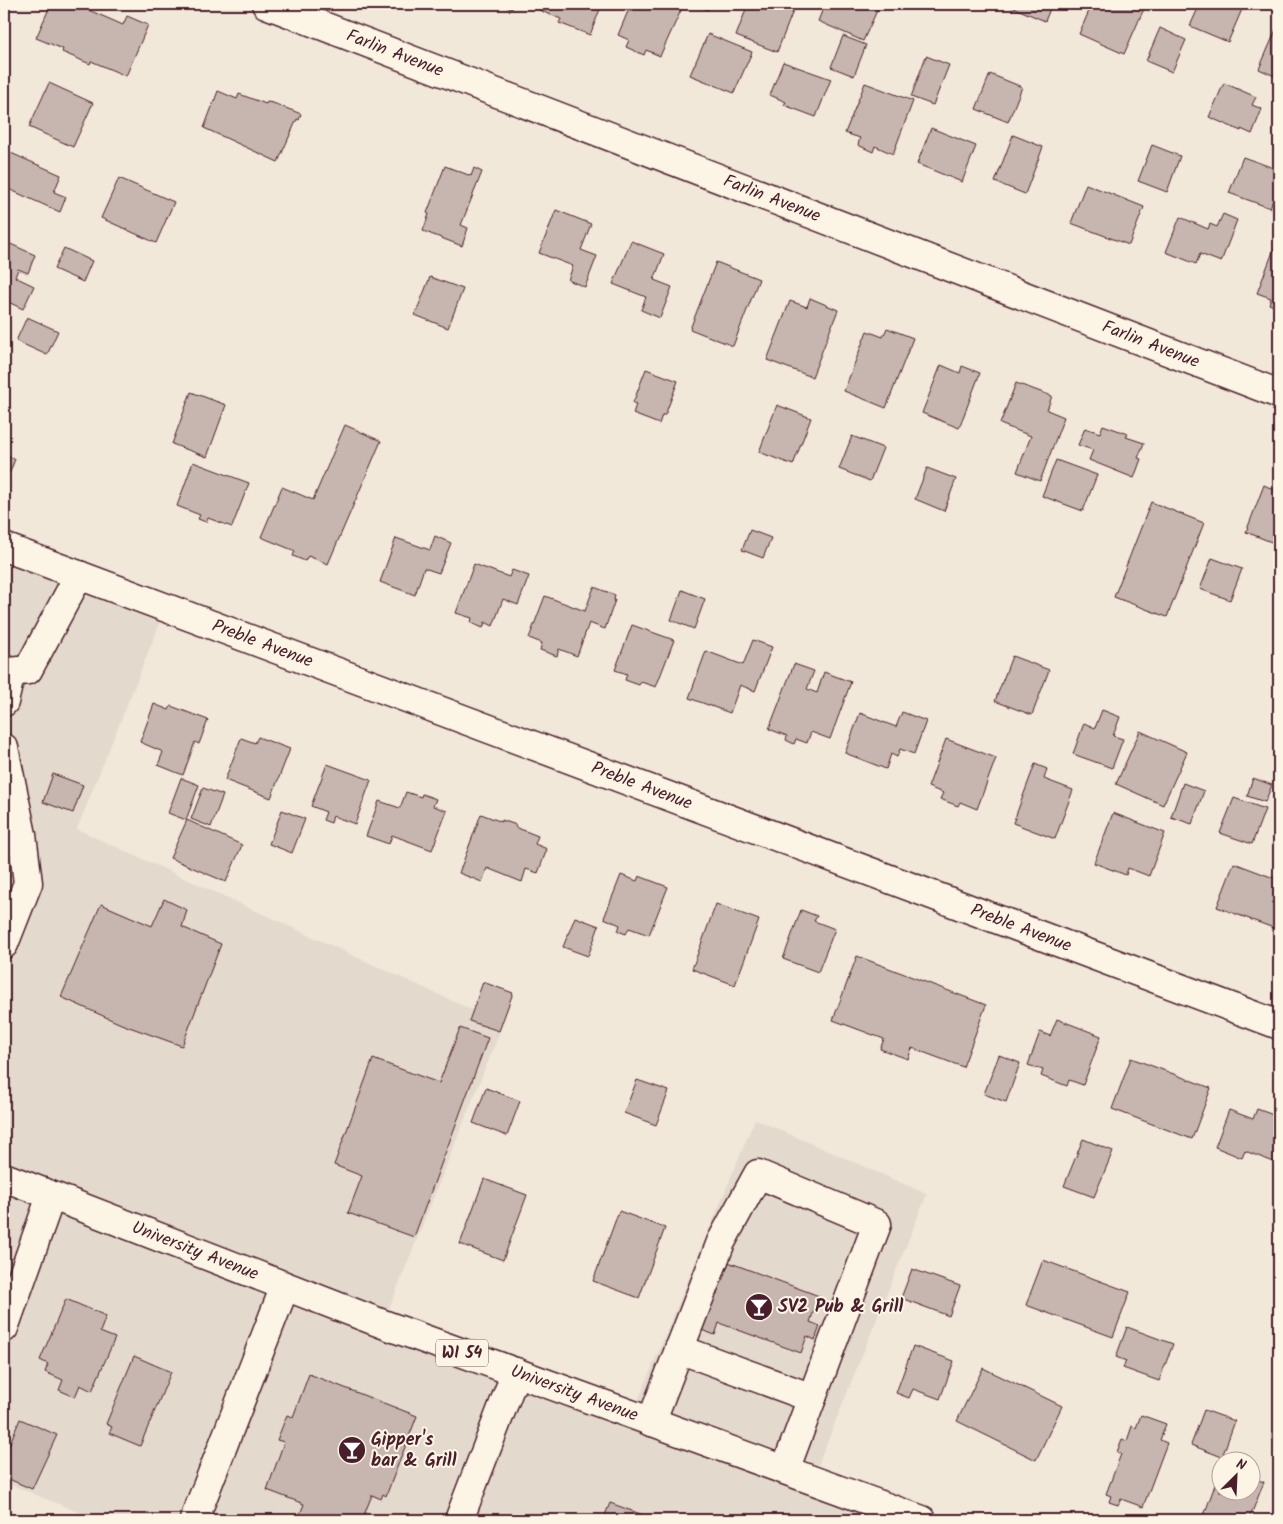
<svg xmlns="http://www.w3.org/2000/svg" width="1283" height="1524" viewBox="0 0 1283 1524" font-family="Kalam,sans-serif">
<style>
.built{fill:#e4d9cd}
.building{fill:#c7b6af;stroke:#4a1f2b}
.lines{fill:none;stroke-linecap:round;stroke-linejoin:round}
.minor-casing{stroke:#4a1f2b;stroke-width:31}
.major-casing{stroke:#4a1f2b;stroke-width:31}
.minor{stroke:#fcf5e5;stroke-width:28}
.major{stroke:#fcf5e5;stroke-width:28}
.labels{text-anchor:middle;dominant-baseline:central;stroke-width:4;stroke-linejoin:round;paint-order:stroke}
.shield{fill:#fcf5e5;stroke:#7f5f63;stroke-width:1}
.shield-label{font-size:16px;font-weight:bold;fill:#4a1f2b}
.street-label{font-size:18px;fill:#4a1f2b;stroke:#fcf5e5}
.poi-label{font-size:18px;font-weight:bold;fill:#4a1f2b;stroke:#fcf5e5;text-anchor:start}
</style>
<rect width="100%" height="100%" fill="#f1e8da"/>
<filter id="ink" filterUnits="userSpaceOnUse"><feTurbulence type="fractalNoise" baseFrequency=".02" numOctaves="2"/><feDisplacementMap in="SourceGraphic" scale="10" xChannelSelector="R" yChannelSelector="G"/><feConvolveMatrix kernelMatrix="1 2 1 2 8 2 1 2 1" color-interpolation-filters="sRGB"/></filter>
<g filter="url(#ink)">
<polygon class="built" points="4,547 166,608 77,829 503,1024 383,1324 632,1415 755,1119 927,1194 812,1480 887,1507 882,1520 98,1520 4,1482"/>
<g class="building">
<polygon points="51,4 75,4 123,25 127,16 148,25 126,76 91,61 90,64 62,52 63,49 36,38"/>
<polygon points="498,4 514,4 512,9"/>
<polygon points="542,4 602,4 590,35 559,23 561,19 539,10"/>
<polygon points="631,4 672,4 682,8 660,56 646,50 644,55 626,47 629,40 618,35"/>
<polygon points="692,4 710,4 708,10"/>
<polygon points="748,4 775,4 793,11 777,52 736,36"/>
<polygon points="825,4 880,4 863,41 818,21"/>
<polygon points="1005,4 1052,4 1045,21"/>
<polygon points="1092,4 1146,4 1124,54 1079,34"/>
<polygon points="1200,4 1234,4 1243,7 1228,42 1190,26"/>
<polygon points="1279,23 1279,78 1259,69"/>
<polygon points="1160,28 1186,40 1172,72 1146,61"/>
<polygon points="708,34 752,52 734,93 690,75"/>
<polygon points="843,36 866,45 854,76 831,67"/>
<polygon points="926,56 949,65 933,105 911,97"/>
<polygon points="783,62 831,79 816,117 784,105 786,102 770,95"/>
<polygon points="990,74 1022,87 1008,122 976,109"/>
<polygon points="49,83 93,103 73,147 29,127"/>
<polygon points="865,83 913,101 893,154 875,146 873,152 858,145 860,138 845,133"/>
<polygon points="1224,83 1256,97 1252,105 1262,109 1252,134 1241,129 1241,131 1209,117"/>
<polygon points="218,91 237,99 239,94 266,104 267,102 273,103 301,114 299,120 297,119 278,162 204,128"/>
<polygon points="931,128 976,146 962,182 917,164"/>
<polygon points="1013,135 1043,147 1025,194 995,182"/>
<polygon points="1152,145 1180,156 1167,192 1138,181"/>
<polygon points="4,150 61,175 54,192 66,197 60,212 4,187"/>
<polygon points="1243,157 1279,170 1279,184 1270,208 1229,193"/>
<polygon points="445,166 471,176 474,168 482,172 461,225 468,228 462,246 423,231 429,214 427,213"/>
<polygon points="119,178 174,202 156,243 101,218"/>
<polygon points="1086,184 1144,207 1129,245 1071,223"/>
<polygon points="556,210 591,224 581,250 597,256 585,287 568,280 573,266 539,253"/>
<polygon points="1223,214 1237,220 1221,262 1200,254 1196,264 1166,252 1180,217 1208,229 1210,224 1217,227"/>
<polygon points="4,241 35,255 28,273 18,269 15,277 34,286 23,309 4,300 8,290 4,288"/>
<polygon points="631,241 664,254 654,280 672,287 660,318 641,310 646,297 613,284"/>
<polygon points="64,248 92,261 83,282 54,269"/>
<polygon points="1274,249 1279,252 1279,308 1269,304 1271,298 1257,293"/>
<polygon points="716,262 759,279 733,346 690,329"/>
<polygon points="430,277 463,289 448,328 415,315"/>
<polygon points="810,298 838,310 812,377 767,360 790,301 807,307"/>
<polygon points="27,317 58,331 47,355 16,341"/>
<polygon points="887,328 913,338 886,408 844,391 867,331 883,337"/>
<polygon points="941,365 960,373 962,366 980,373 959,428 922,413"/>
<polygon points="646,369 678,381 665,415 662,415 659,424 633,414 636,404 633,403"/>
<polygon points="1016,383 1052,396 1047,410 1064,417 1040,481 1017,472 1031,436 1000,424"/>
<polygon points="191,392 226,405 207,457 172,444"/>
<polygon points="777,405 811,418 793,465 759,452"/>
<polygon points="345,425 381,441 328,564 308,556 305,561 293,556 295,551 261,537 282,487 313,500"/>
<polygon points="1103,425 1128,434 1126,437 1144,443 1138,458 1141,459 1134,478 1089,460 1093,450 1078,445 1085,428 1100,433"/>
<polygon points="852,436 883,448 870,481 839,469"/>
<polygon points="4,455 15,459 10,472 4,469"/>
<polygon points="1056,460 1097,475 1083,511 1042,496"/>
<polygon points="193,462 249,483 232,527 208,518 206,522 198,519 200,515 177,506"/>
<polygon points="927,468 956,479 944,511 915,499"/>
<polygon points="1264,485 1279,492 1279,545 1246,532"/>
<polygon points="1151,502 1204,523 1167,617 1114,597"/>
<polygon points="750,530 771,538 763,558 742,550"/>
<polygon points="435,536 451,543 439,573 424,568 415,595 380,582 396,538 430,550"/>
<polygon points="1212,558 1242,569 1230,600 1200,589"/>
<polygon points="474,564 509,577 512,570 529,576 518,605 503,599 493,626 485,622 483,628 471,623 472,618 456,613"/>
<polygon points="594,587 615,595 614,600 615,600 605,629 589,623 577,656 559,649 557,656 540,650 542,643 529,638 545,596 585,611"/>
<polygon points="682,590 705,599 694,629 671,620"/>
<polygon points="632,625 674,640 656,687 641,682 639,685 625,680 627,674 615,670"/>
<polygon points="753,640 772,647 755,691 740,685 730,713 689,698 706,651 743,665"/>
<polygon points="1012,656 1049,670 1032,715 995,701"/>
<polygon points="794,664 814,671 807,689 817,693 824,672 851,682 830,739 811,732 807,743 796,739 794,744 786,740 787,736 769,729"/>
<polygon points="154,704 169,710 171,706 208,720 199,744 195,742 183,775 158,765 163,752 140,742"/>
<polygon points="1102,710 1120,717 1113,736 1123,739 1112,768 1073,754 1084,723 1095,728"/>
<polygon points="902,712 926,721 914,754 900,749 897,757 891,754 886,769 845,753 860,713 896,727"/>
<polygon points="1140,731 1187,752 1163,805 1116,784"/>
<polygon points="258,737 290,749 271,798 225,780 241,738 255,743"/>
<polygon points="946,739 996,758 977,809 960,802 958,806 940,799 943,793 928,787"/>
<polygon points="327,764 371,780 355,824 333,816 331,823 323,820 326,812 311,806"/>
<polygon points="1035,764 1047,769 1044,779 1073,790 1055,839 1013,823"/>
<polygon points="53,774 83,785 73,813 43,802"/>
<polygon points="181,778 199,785 186,820 168,813"/>
<polygon points="1253,778 1272,785 1265,802 1247,796"/>
<polygon points="1183,783 1204,791 1192,824 1171,817"/>
<polygon points="203,788 223,795 211,827 191,819"/>
<polygon points="406,792 421,797 422,794 436,799 433,806 447,811 432,850 392,835 389,844 366,836 379,801 400,808"/>
<polygon points="1234,798 1265,809 1252,844 1220,833"/>
<polygon points="282,810 305,819 292,853 269,844"/>
<polygon points="1113,813 1165,833 1149,876 1128,868 1126,875 1094,863"/>
<polygon points="481,814 502,822 502,820 516,825 515,827 538,836 535,844 547,849 538,873 526,869 522,882 487,868 482,882 459,873"/>
<polygon points="187,820 242,845 226,882 170,858"/>
<polygon points="1234,863 1279,880 1279,930 1217,907"/>
<polygon points="621,875 637,881 639,876 668,887 649,935 629,928 626,934 618,931 620,925 604,918"/>
<polygon points="164,899 187,910 182,927 221,944 182,1046 121,1024 61,997 101,904 152,926"/>
<polygon points="716,904 759,920 735,985 692,969"/>
<polygon points="801,910 817,916 814,921 835,929 818,972 783,959"/>
<polygon points="575,917 599,926 588,956 563,947"/>
<polygon points="857,956 986,1005 963,1067 912,1048 908,1059 880,1049 884,1039 833,1020"/>
<polygon points="483,982 513,993 499,1031 469,1021"/>
<polygon points="1057,1019 1101,1036 1083,1085 1069,1080 1067,1086 1041,1076 1043,1070 1028,1065 1040,1032 1050,1036"/>
<polygon points="460,1028 488,1038 414,1237 348,1213 362,1176 334,1165 373,1059 439,1083"/>
<polygon points="999,1055 1020,1063 1006,1102 984,1094"/>
<polygon points="1131,1058 1211,1088 1192,1139 1112,1109"/>
<polygon points="637,1080 669,1091 656,1125 624,1113"/>
<polygon points="486,1088 520,1101 507,1136 473,1123"/>
<polygon points="1257,1109 1279,1117 1279,1164 1245,1151 1242,1158 1215,1147 1229,1110 1253,1119"/>
<polygon points="1083,1139 1113,1151 1094,1197 1064,1186"/>
<polygon points="484,1179 527,1195 503,1260 460,1244"/>
<polygon points="619,1211 665,1228 639,1298 593,1281"/>
<polygon points="720,1259 819,1296 810,1322 820,1326 815,1340 807,1336 801,1353 719,1323 715,1335 699,1329"/>
<polygon points="1043,1260 1130,1292 1113,1337 1026,1305"/>
<polygon points="912,1269 960,1286 949,1316 901,1298"/>
<polygon points="66,1299 106,1316 100,1332 115,1338 92,1391 80,1385 75,1397 59,1390 63,1380 45,1372 48,1364 40,1360"/>
<polygon points="1127,1327 1173,1344 1159,1381 1123,1368 1126,1361 1116,1357"/>
<polygon points="913,1346 954,1361 940,1399 913,1389 909,1398 896,1393"/>
<polygon points="134,1356 171,1372 140,1446 109,1433 112,1427 106,1424"/>
<polygon points="983,1368 1062,1406 1036,1460 957,1421"/>
<polygon points="309,1374 417,1416 386,1496 383,1494 381,1499 372,1495 362,1520 298,1520 304,1504 267,1490 284,1442 277,1440 287,1415 293,1417"/>
<polygon points="1204,1410 1235,1421 1222,1457 1191,1445"/>
<polygon points="1141,1415 1166,1424 1160,1440 1167,1443 1143,1507 1121,1499 1118,1505 1109,1502 1111,1496 1106,1494 1121,1454 1117,1452 1122,1439 1127,1441 1132,1426 1136,1428"/>
<polygon points="20,1419 57,1435 32,1489 4,1477 4,1457"/>
<polygon points="1220,1471 1220,1492 1250,1492 1250,1477 1264,1482 1249,1520 1209,1520 1203,1518"/>
<polygon points="610,1503 657,1520 603,1520"/>
<polygon points="4,1514 20,1520 4,1520"/>
</g>
<g class="lines">
<defs>
<g id="minor">
<path id="s1" d="M266,4L1279,394"/>
<path id="s2" d="M4,547L1279,1025"/>
<polyline points="4,669 11,672 28,670 79,575"/>
<polyline points="4,702 11,672"/>
<polyline points="4,748 22,835 28,883 4,944"/>
<polyline points="4,1328 51,1196"/>
<polyline points="679,1349 812,1398"/>
<polyline points="651,1422 721,1242 758,1174 877,1224 785,1470"/>
<polyline points="194,1520 285,1286"/>
<polyline points="459,1520 516,1372"/>
</g>
<g id="major">
<path id="s3" d="M4,1177L383,1324L922,1520"/>
</g>
</defs>
<use href="#minor" class="minor-casing"/>
<use href="#major" class="major-casing"/>
<use href="#minor" class="minor"/>
<use href="#major" class="major"/>
</g>
</g>
<defs>
<symbol id="bar-disc" viewBox="-11 -11 22 22"><circle r="9.5" fill="#4a1f2b" stroke="#fcf5e5"/><path d="M-6-5H6L.8 .8V4.5H3.5V6h-7V4.5H-.8V.8Z" fill="#fff"/></symbol>
</defs>
<g fill-rule="evenodd">
<use href="#bar-disc" x="743" y="1291" width="32" height="32"/>
<use href="#bar-disc" x="336" y="1434" width="32" height="32"/>
</g>
<g class="labels">
<rect class="shield" x="436" y="1339.5" width="52" height="27" rx="4"/>
<g class="shield-label">
<text x="462" y="1353">WI 54</text>
</g>
<g class="street-label">
<text stroke="none"><textPath href="#s1" startOffset="138">Farlin Avenue</textPath></text>
<text stroke="none"><textPath href="#s1" startOffset="542">Farlin Avenue</textPath></text>
<text stroke="none"><textPath href="#s1" startOffset="948">Farlin Avenue</textPath></text>
<text stroke="none"><textPath href="#s2" startOffset="276">Preble Avenue</textPath></text>
<text stroke="none"><textPath href="#s2" startOffset="681">Preble Avenue</textPath></text>
<text stroke="none"><textPath href="#s2" startOffset="1086">Preble Avenue</textPath></text>
<text stroke="none"><textPath href="#s3" startOffset="205">University Avenue</textPath></text>
<text stroke="none"><textPath href="#s3" startOffset="610">University Avenue</textPath></text>
</g>
<g class="poi-label">
<text x="778" y="1307">SV2 Pub &amp; Grill</text>
<text x="371" y="1440">Gipper's<tspan x="371" dy="21">bar &amp; Grill</tspan></text>
</g>
</g>
<rect width="1283" height="1524" fill="none" stroke="#fcf5e5" stroke-width="20"/>
<rect x="10" y="10" width="1263" height="1504" fill="none" stroke="#4a1f2b" stroke-width="2" filter="url(#ink)"/>
<g transform="translate(1236 1476) rotate(24)"><circle r="24" fill="#fcf5e5" stroke="#b59f9b"/>
<path d="M0-4L9 19L0 12L-9 19Z" fill="#4a1f2b"/>
<text y="-8" font-size="14" font-weight="bold" text-anchor="middle" fill="#4a1f2b">N</text>
</g>
</svg>
